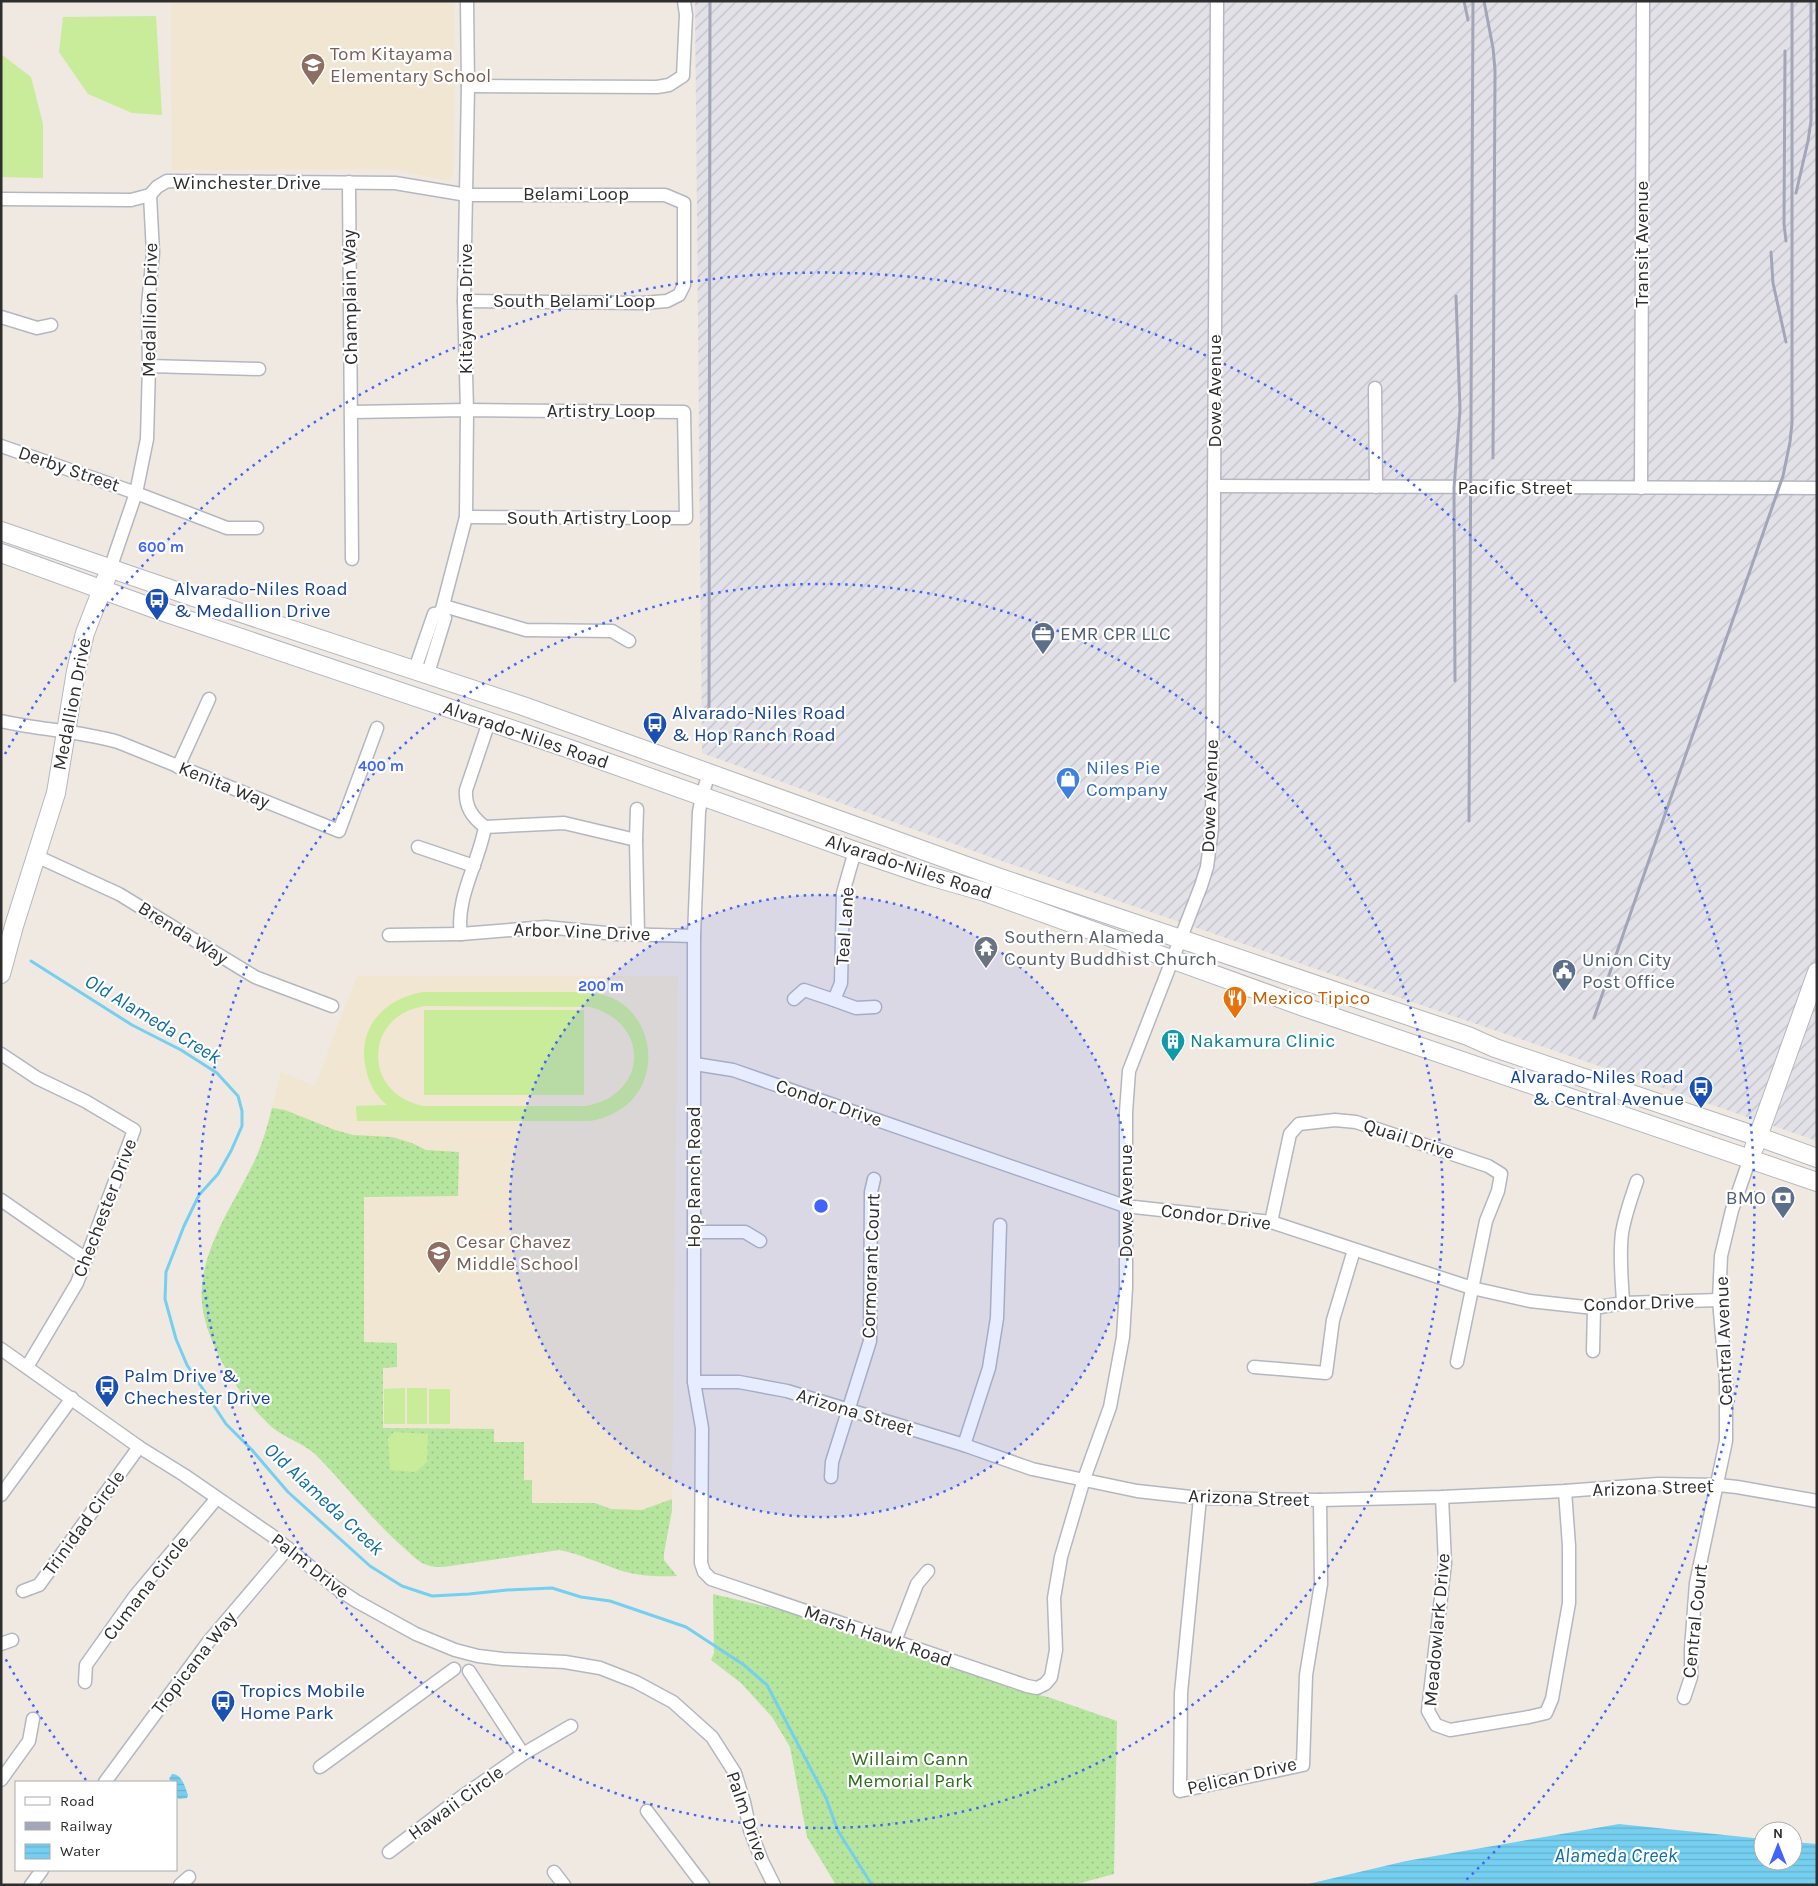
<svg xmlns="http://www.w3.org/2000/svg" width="1818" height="1886" viewBox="0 0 1818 1886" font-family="Karla,sans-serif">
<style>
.industrial{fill:url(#industrial-furrows)}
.education{fill:#f0e6d1}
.grass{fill:url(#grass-dots)}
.pitch{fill:#c9ec9a;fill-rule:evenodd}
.water{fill:url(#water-rules)}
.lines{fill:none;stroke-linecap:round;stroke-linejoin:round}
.stream{stroke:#75cff0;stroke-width:3}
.street-casing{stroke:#b4b7c1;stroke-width:15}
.secondary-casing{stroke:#b4b7c1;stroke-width:20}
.street{stroke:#fff;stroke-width:12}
.secondary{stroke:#fff;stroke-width:18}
.rail{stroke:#a3a6b8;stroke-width:3}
.ring{fill:none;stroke:#4264fb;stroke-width:2.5;stroke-dasharray:2.5 5}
.labels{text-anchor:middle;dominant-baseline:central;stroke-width:4.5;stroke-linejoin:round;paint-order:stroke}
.education-label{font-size:19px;fill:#785e54;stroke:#fff;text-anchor:start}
.street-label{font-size:19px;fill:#2e2e2e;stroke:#fff}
.transit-label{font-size:19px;fill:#164399;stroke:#fff;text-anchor:start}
.service-label{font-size:19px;fill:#4e5e75;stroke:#fff;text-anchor:start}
.shop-label{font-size:19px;fill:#366cbe;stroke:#fff;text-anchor:start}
.worship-label{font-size:19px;fill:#5b616d;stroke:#fff;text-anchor:start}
.food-label{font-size:19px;fill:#c56008;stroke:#fff;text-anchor:start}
.culture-label{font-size:19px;fill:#0d838f;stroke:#fff;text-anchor:start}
.park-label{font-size:19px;fill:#2c6e1b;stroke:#fff}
.water-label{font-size:20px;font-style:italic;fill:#0d6fa3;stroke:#fff}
.centre{fill:#4264fb;stroke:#fff;stroke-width:2.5}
.ring-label{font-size:15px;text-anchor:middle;font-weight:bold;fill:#4264fb;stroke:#fff;stroke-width:4.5;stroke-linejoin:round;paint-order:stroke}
</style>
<defs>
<pattern id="industrial-furrows" width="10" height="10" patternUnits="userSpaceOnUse" patternTransform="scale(1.25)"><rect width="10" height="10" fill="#e3e1e8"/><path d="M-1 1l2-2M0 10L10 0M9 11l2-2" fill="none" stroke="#c3c1c7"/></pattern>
<pattern id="grass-dots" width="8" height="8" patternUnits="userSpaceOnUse" patternTransform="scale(1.25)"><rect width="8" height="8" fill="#b6e59e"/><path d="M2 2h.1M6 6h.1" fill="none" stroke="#9dc588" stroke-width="1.8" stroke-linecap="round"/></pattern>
<pattern id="water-rules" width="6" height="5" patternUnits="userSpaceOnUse" patternTransform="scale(1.25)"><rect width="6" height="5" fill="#75cff0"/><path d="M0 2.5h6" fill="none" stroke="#66b2ce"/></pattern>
</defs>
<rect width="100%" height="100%" fill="#efe9e1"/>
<polygon class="industrial" points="695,1 1817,1 1817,1141 996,859 702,753"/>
<g class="education">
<polygon points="331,1 454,1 453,174 448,179 443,180 398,170 382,169 172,170 171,3 322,3"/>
<polygon points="357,976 678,976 672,1510 664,1553 664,1560 677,1576 656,1577 625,1572 571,1552 559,1550 437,1567 428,1565 418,1561 394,1539 313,1452 274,1429 258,1413 232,1378 211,1340 203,1316 202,1287 206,1261 222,1221 252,1167 265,1134 281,1072 315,1086"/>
</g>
<g class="grass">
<path d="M272,1108L285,1110L335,1130L353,1135L392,1137L412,1143L426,1150L459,1152L458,1196L364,1197V1342L397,1343V1367L383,1368V1428L494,1429V1442H524V1480H532V1503H595L611,1509L642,1510L672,1499V1510L664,1553V1560L677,1576C659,1577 640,1576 622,1571C601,1564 581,1554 559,1550L450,1566C442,1567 435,1568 427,1565C418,1562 411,1554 403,1547C371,1519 345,1484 315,1454C303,1443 285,1438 273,1428C239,1398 197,1333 202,1286C206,1243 232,1206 251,1168C261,1149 267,1128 272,1108Z"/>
<polygon points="713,1594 785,1611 829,1624 947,1663 1012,1689 1048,1697 1117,1721 1114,1874 1073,1885 836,1885 807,1837 790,1747 772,1717 741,1683 711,1660 714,1653"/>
</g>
<g class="pitch">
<polygon points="156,16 162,115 132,113 88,94 59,52 63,17"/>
<polygon points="1,54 31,77 43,124 43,178 1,177"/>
<path d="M423,992H581C594,993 607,994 618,1001C652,1021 659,1072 631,1101C620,1112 606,1118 591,1121H357L356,1106L387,1105C375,1095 369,1084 366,1069C356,1028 385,998 423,992ZM427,1006L590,1007C651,1023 648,1095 586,1106H423C360,1093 365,1012 427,1006Z"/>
<rect x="424" y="1010" width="160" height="85"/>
<polygon points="405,1388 405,1424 384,1424 384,1389"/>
<rect x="407" y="1388" width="20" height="36"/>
<rect x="429" y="1389" width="21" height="35"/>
<polygon points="394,1432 428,1434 427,1462 416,1472 390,1470 388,1438"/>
</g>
<g class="water">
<path d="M172,1774C182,1774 185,1787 188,1795L187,1798L179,1799L176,1797V1782H172L169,1779Z"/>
<polygon points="1619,1824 1763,1839 1763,1861 1793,1861 1793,1842 1817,1844 1817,1885 1304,1885 1406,1861"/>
</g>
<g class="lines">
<polyline class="stream" points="31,961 132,1025 181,1050 217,1073 238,1096 242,1111 242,1126 231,1151 218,1174 199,1195 184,1226 166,1272 165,1299 176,1339 187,1365 226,1424 252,1450 288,1492 370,1566 402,1586 432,1596 469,1594 507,1590 552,1588 581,1597 610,1601 686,1627 744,1665 767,1685 826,1798 838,1831 872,1885"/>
<defs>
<g id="street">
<polyline points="468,86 657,87 669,85 683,76 686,15 684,1"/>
<polyline points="349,182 352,559"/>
<polyline points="1,199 131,200 150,195 157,187 167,181 395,183 467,195 665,195 684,203 684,285 679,295 667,301 642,303 464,301"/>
<polyline points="1,317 37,328 51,325"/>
<polyline points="149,366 259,369"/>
<polyline points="1375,388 1376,487"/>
<polyline points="352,412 467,410 684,412 686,518 466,517"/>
<polyline points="1,446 136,493 227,528 257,528"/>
<polyline points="1214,486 1817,488"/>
<polyline points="1641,488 1643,1"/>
<polyline points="110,569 136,493 147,439 149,366 148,305 153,253 150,195"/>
<polyline points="444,606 526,630 612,631 629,641"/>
<polyline points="415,669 434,614 441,613"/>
<polyline points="428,673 445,618 441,613 466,517 467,410 464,301 468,86 467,1"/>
<path d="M1,721C40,730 80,731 118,742L339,831L377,728"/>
<path d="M489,722L466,790C465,807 472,817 485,827L564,823L636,840L638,934"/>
<polyline points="178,767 209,699"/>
<polyline points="709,773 702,796 699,812 694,936 694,1382 702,1428 701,1563 704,1572 711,1579 1027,1686 1037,1688 1045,1684 1051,1677 1056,1650 1054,1598 1061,1557 1084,1479 1110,1407 1123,1337 1126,1288 1126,1112 1129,1071 1201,886 1207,867 1212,828 1217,1"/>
<path d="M485,827C479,862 455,899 461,934L546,927L616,934L694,936"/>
<polyline points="636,840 637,809"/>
<polyline points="418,847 474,866"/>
<polyline points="36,856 119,894 255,977 332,1006"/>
<polyline points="389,935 461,934"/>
<polyline points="794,999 804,990 834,1000 841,983 843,893 855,851"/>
<polyline points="834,1000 856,1008 875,1007"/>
<polyline points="1,1054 37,1078 85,1101 134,1130 77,1283 27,1367"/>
<polyline points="695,1064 733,1070 1125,1206 1271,1222 1472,1288 1530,1301 1594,1308 1623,1303 1719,1300"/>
<polyline points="1,1200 86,1259"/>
<polyline points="1271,1222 1290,1134 1299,1124 1335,1120 1356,1122 1488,1166 1501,1174 1498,1191 1486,1221 1457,1362"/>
<polyline points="694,1232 745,1232 760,1241"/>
<path d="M1623,1303C1622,1280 1619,1256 1622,1233C1625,1215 1631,1198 1637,1181"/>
<polyline points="1,1349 139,1447 184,1475 274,1537 335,1587 356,1601 416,1634 455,1650 478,1656 503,1659 565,1662 600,1668 636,1682 673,1702 712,1737 735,1773 744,1802 750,1830 762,1861 774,1885"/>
<polyline points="1593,1351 1594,1308"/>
<polyline points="1254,1367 1326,1373 1333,1320 1354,1250"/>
<polyline points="694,1382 739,1382 787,1391 964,1445 1032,1469 1137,1491 1200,1498 1320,1500 1442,1497 1565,1491 1658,1484 1718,1485 1737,1487 1817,1501"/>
<polyline points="964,1445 989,1368 997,1318 1000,1225"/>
<polyline points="831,1477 832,1462 870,1341 871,1192 874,1179"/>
<polyline points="1,1495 72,1398"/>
<polyline points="1442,1497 1445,1563 1428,1711 1436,1725 1450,1730 1529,1717 1546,1713 1552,1699 1569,1603 1569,1546 1565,1491"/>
<polyline points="1200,1498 1181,1693 1180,1791 1303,1765 1306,1675 1321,1584 1320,1500"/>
<polyline points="23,1591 39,1585 139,1447"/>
<polyline points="895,1641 917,1584 928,1571"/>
<polyline points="1,1644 12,1640"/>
<polyline points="469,1671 523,1754"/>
<polyline points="85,1682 86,1665 135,1596 217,1498"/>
<polyline points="1684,1698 1691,1677 1691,1649 1696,1583 1726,1441 1726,1381 1719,1300 1721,1256 1732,1210 1750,1158"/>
<polyline points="320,1767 454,1669"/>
<polyline points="1,1780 29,1741 33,1719"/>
<polyline points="105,1782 209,1641 288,1548"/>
<polyline points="647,1811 703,1885"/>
<polyline points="389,1852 460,1798 523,1754 571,1726"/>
<polyline points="554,1872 564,1885"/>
<polyline points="31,1885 42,1870"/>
<polyline points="180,1885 189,1877"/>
</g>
<g id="secondary">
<polyline points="1,531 217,605 523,706 997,877 1468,1036 1495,1048 1759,1137 1817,1158"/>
<polyline points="1,553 161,611 570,749 855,851 929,876 985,892 1304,1007 1817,1182"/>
<polyline points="1,974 14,926 56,793 76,671 85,633 106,579"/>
<polyline points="1754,1148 1817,972"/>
</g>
</defs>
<use href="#street" class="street-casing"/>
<use href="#secondary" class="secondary-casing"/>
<use href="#street" class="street"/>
<use href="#secondary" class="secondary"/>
<g class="rail">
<polyline points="1464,1 1468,20"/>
<polyline points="1484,1 1493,48 1495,70 1493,458"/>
<polyline points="1785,51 1784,224 1786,241"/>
<polyline points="1796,193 1808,141 1811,121 1811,1"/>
<polyline points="1771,252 1773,283 1786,342"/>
<polyline points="1455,681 1454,488 1460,410 1456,296"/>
<polyline points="709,708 710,1"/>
<polyline points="1469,821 1473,1"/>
<polyline points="1594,1018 1783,476 1790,442 1792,423 1792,1"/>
</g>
</g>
<circle cx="821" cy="1206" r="311" fill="#4264fb" fill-opacity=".12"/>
<g class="ring">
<circle cx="821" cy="1206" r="311"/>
<circle cx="821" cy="1206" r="622"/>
<path d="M86 1780A933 933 0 0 1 5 1658M5 754A933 933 0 1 1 1463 1883"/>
</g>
<defs>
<symbol id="school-pin" viewBox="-11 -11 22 30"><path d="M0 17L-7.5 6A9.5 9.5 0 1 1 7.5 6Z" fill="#8d6e63" stroke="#fff"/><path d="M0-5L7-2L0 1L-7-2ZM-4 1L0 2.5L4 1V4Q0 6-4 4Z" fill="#fff"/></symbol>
<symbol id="bus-pin" viewBox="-11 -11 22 30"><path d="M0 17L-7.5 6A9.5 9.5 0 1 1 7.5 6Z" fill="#1a4fb4" stroke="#fff"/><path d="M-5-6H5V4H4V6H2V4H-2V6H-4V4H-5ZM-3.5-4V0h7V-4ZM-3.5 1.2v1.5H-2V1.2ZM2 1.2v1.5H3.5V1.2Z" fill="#fff"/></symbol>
<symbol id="office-pin" viewBox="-11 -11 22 30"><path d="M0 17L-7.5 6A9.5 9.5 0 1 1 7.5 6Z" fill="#5c6f8a" stroke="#fff"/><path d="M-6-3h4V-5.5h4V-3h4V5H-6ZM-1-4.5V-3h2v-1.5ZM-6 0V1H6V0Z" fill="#fff"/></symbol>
<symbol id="shop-pin" viewBox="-11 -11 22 30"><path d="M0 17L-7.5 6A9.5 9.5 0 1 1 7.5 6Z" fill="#3f7fe0" stroke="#fff"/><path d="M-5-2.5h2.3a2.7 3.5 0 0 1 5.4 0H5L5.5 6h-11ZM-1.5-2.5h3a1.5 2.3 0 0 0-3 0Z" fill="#fff"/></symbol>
<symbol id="temple-pin" viewBox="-11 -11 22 30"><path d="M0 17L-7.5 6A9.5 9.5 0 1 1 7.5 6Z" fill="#6b7280" stroke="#fff"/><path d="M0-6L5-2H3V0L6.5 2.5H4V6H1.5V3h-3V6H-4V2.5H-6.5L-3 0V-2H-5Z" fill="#fff"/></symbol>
<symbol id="civic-pin" viewBox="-11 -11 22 30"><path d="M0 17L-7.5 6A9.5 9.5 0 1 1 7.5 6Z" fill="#5c6f8a" stroke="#fff"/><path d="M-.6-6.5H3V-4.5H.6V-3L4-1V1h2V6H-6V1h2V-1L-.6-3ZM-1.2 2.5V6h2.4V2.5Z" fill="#fff"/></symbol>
<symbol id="restaurant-pin" viewBox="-11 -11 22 30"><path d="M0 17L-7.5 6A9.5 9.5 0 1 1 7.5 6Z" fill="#e8710a" stroke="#fff"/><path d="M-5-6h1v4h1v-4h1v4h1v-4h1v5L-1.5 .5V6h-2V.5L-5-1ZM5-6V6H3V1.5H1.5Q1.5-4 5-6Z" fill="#fff"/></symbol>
<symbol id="building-pin" viewBox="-11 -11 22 30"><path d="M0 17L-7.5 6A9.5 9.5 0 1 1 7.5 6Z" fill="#0f9aa8" stroke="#fff"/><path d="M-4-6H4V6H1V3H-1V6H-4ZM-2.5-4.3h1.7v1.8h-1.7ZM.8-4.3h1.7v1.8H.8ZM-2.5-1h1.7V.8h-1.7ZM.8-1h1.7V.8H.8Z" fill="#fff"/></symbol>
<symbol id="bank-pin" viewBox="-11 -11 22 30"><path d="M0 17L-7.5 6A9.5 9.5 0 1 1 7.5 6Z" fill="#5c6f8a" stroke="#fff"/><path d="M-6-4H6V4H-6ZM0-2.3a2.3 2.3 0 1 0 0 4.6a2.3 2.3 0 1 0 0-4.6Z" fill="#fff"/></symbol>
</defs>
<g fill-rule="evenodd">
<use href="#school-pin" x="299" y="51" width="28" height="38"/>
<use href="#bus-pin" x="143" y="586" width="28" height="38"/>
<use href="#office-pin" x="1029" y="620" width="28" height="38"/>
<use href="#bus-pin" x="641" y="710" width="28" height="38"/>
<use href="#shop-pin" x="1054" y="765" width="28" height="38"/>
<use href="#temple-pin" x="972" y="934" width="28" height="38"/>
<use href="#civic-pin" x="1550" y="957" width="28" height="38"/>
<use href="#restaurant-pin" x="1221" y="984" width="28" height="38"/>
<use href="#building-pin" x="1159" y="1027" width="28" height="38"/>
<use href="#bus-pin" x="1687" y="1074" width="28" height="38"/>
<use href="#bank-pin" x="1769" y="1184" width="28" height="38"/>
<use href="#school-pin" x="425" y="1239" width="28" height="38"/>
<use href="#bus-pin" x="93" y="1373" width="28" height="38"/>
<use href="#bus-pin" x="209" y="1688" width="28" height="38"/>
</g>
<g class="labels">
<g class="education-label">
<text x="330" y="54">Tom Kitayama<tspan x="330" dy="22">Elementary School</tspan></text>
<text x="456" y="1242">Cesar Chavez<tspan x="456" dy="22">Middle School</tspan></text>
</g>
<g class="street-label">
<text x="247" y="183">Winchester Drive</text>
<text x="576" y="194">Belami Loop</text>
<text transform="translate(1642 244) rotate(-90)">Transit Avenue</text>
<text transform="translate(350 297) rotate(-91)">Champlain Way</text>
<text x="574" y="301">South Belami Loop</text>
<text transform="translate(466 309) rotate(-90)">Kitayama Drive</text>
<text transform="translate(150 310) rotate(-89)">Medallion Drive</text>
<text transform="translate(1215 391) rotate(-90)">Dowe Avenue</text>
<text x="601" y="411">Artistry Loop</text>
<text transform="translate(69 469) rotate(19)">Derby Street</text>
<text x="1515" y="488">Pacific Street</text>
<text x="589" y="518">South Artistry Loop</text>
<text transform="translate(72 704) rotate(-79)">Medallion Drive</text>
<text transform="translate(526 735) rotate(19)">Alvarado-Niles Road</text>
<text transform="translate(224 785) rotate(22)">Kenita Way</text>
<text transform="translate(1210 796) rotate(-88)">Dowe Avenue</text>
<text transform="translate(909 867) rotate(18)">Alvarado-Niles Road</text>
<text transform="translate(845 926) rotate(-86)">Teal Lane</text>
<text transform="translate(582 932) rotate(2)">Arbor Vine Drive</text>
<text transform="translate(183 933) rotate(32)">Brenda Way</text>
<text transform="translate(829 1103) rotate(19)">Condor Drive</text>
<text transform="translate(1409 1139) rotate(18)">Quail Drive</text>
<text transform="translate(694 1177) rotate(-90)">Hop Ranch Road</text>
<text transform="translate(1126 1201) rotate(-90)">Dowe Avenue</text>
<text transform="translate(105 1208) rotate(-69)">Chechester Drive</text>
<text transform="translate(1216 1217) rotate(7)">Condor Drive</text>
<text transform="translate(871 1266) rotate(-88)">Cormorant Court</text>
<text transform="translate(1639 1303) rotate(-2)">Condor Drive</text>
<text transform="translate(1724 1341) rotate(-92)">Central Avenue</text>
<text transform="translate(855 1412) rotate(17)">Arizona Street</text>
<text transform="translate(1653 1488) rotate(-2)">Arizona Street</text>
<text transform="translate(1249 1498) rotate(2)">Arizona Street</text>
<text transform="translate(84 1523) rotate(-54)">Trinidad Circle</text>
<text transform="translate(310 1566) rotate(38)">Palm Drive</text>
<text transform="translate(146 1588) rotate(-52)">Cumana Circle</text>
<text transform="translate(1695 1621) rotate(-84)">Central Court</text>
<text transform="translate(1437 1630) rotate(-85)">Meadowlark Drive</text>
<text transform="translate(878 1636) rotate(19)">Marsh Hawk Road</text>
<text transform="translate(194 1663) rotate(-52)">Tropicana Way</text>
<text transform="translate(1242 1776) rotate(-13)">Pelican Drive</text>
<text transform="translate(456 1803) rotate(-36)">Hawaii Circle</text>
<text transform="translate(747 1816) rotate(71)">Palm Drive</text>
</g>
<g class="transit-label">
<text x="174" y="589">Alvarado-Niles Road<tspan x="174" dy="22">&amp; Medallion Drive</tspan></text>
<text x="672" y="713">Alvarado-Niles Road<tspan x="672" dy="22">&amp; Hop Ranch Road</tspan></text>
<text x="1684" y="1077" text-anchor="end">Alvarado-Niles Road<tspan x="1684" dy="22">&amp; Central Avenue</tspan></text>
<text x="124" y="1376">Palm Drive &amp;<tspan x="124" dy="22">Chechester Drive</tspan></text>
<text x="240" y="1691">Tropics Mobile<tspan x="240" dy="22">Home Park</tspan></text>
</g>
<g class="service-label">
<text x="1060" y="634">EMR CPR LLC</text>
<text x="1582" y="960">Union City<tspan x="1582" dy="22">Post Office</tspan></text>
<text x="1766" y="1198" text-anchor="end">BMO</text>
</g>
<g class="shop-label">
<text x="1086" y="768">Niles Pie<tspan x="1086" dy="22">Company</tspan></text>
</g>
<g class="worship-label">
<text x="1004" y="937">Southern Alameda<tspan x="1004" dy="22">County Buddhist Church</tspan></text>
</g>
<g class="food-label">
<text x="1252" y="998">Mexico Tipico</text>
</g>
<g class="culture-label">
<text x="1190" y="1041">Nakamura Clinic</text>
</g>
<g class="park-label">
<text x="910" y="1759">Willaim Cann<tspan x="910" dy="22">Memorial Park</tspan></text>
</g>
<g class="water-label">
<text transform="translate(153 1019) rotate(31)">Old Alameda Creek</text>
<text transform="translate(324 1499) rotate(43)">Old Alameda Creek</text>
<text x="1616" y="1855">Alameda Creek</text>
</g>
</g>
<circle cx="821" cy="1206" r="8" class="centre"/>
<g class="ring-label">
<text x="161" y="552">600 m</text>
<text x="381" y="771">400 m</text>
<text x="601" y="991">200 m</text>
</g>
<rect width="1818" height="1886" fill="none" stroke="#2e2e2e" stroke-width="5"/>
<rect x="15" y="1781" width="162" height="90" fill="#ffffff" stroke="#ababab"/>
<rect x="25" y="1797" width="25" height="8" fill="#ffffff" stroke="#ababab"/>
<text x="60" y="1806" font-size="15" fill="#2e2e2e">Road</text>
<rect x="25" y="1822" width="25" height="8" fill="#a3a6b8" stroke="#ababab"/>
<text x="60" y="1831" font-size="15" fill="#2e2e2e">Railway</text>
<rect x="25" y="1844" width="25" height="15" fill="url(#water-rules)" stroke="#ababab"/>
<text x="60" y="1856" font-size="15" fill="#2e2e2e">Water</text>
<g transform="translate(1778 1846)"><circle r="24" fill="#ffffff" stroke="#ababab"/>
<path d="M0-4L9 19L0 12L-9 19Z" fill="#4264fb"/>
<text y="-8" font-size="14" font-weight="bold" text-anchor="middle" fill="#2e2e2e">N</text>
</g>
</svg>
